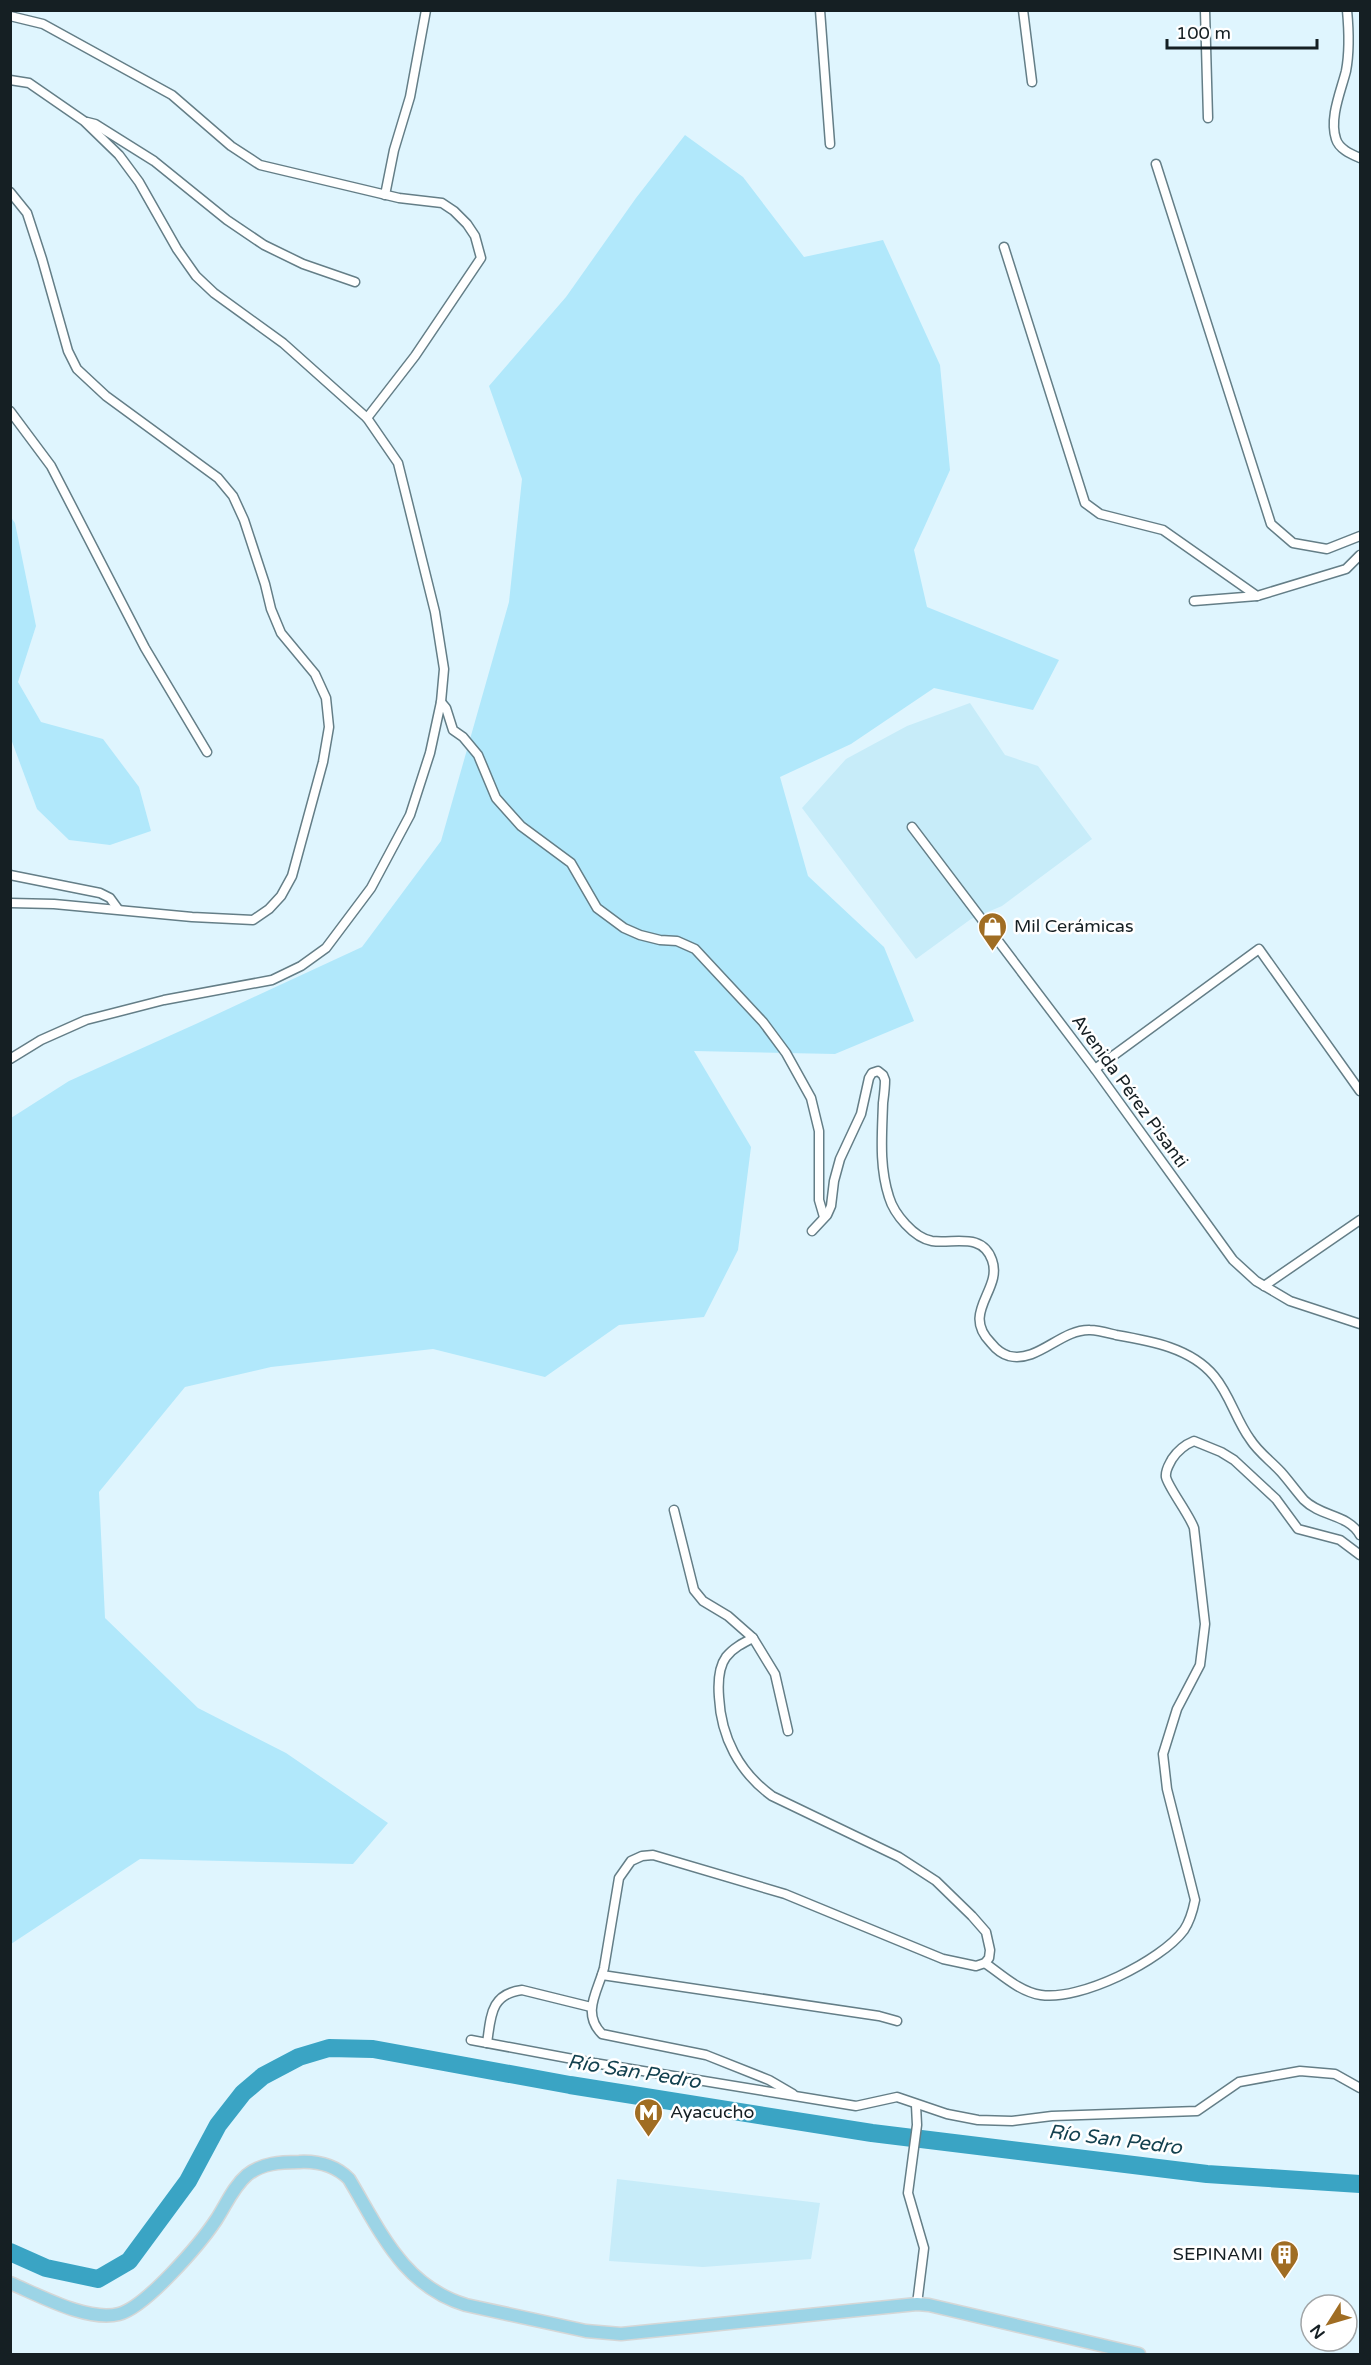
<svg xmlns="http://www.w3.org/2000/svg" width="1371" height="2365" viewBox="0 0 1371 2365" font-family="'Varela Round',sans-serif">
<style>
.built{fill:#c7ecf9}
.green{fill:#b1e8fb}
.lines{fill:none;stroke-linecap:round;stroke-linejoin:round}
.river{stroke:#3aa4c4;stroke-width:18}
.minor-casing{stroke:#647e87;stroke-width:11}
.primary-casing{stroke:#d5d7d7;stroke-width:15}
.minor{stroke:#fff;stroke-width:8}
.primary{stroke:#9cd4e6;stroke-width:12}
.labels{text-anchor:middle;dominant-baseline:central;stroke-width:5;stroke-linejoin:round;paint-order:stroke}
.poi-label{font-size:18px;fill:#151f23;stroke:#fff;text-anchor:start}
.street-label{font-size:18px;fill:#151f23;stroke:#fff}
.water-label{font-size:20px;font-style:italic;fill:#13414f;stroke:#fff}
</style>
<rect width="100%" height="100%" fill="#dff5fe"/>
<g class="built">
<polygon points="970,703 1005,755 1038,766 1092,839 1002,906 971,919 916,959 802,808 846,759 907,726"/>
<polygon points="617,2179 820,2203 811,2259 703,2267 609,2261"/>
</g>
<g class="green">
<polygon points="685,135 743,177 804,257 883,240 940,365 950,470 914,550 927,607 1059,660 1033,710 934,688 851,744 780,777 808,876 884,947 914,1021 835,1054 694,1051 751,1147 738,1250 704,1317 619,1325 545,1377 433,1349 271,1367 185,1387 99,1492 105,1618 198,1708 286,1753 388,1823 353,1864 140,1859 11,1944 11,1118 69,1081 198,1023 362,947 441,841 509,602 522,479 489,386 566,297 636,198"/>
<polygon points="10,516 15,523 36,626 18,682 41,722 103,739 139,787 151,831 110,845 69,840 37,809 11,739"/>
</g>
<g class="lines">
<polyline class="river" points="10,2252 46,2268 98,2279 129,2261 188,2181 218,2125 243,2093 263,2076 299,2057 329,2048 373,2049 570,2085 872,2133 1207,2174 1360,2184"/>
<defs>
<g id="minor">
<polyline points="820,10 830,144"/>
<polyline points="1023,10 1032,82"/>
<polyline points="1205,10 1208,118"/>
<path d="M1347,10C1349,31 1350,50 1346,71C1341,91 1329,118 1336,139C1339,149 1351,154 1360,158"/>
<polyline points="10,16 43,24 172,95 231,146 260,165 399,198 442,203 454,211 467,224 475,236 481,258 415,356 367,418"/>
<polyline points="10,80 29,83 84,121 119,155 139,182 177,249 196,276 214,293 283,343 367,418 398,463 435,612 444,669 441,702 430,753 410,815 371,888 326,948 301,966 272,980 164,1000 86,1020 41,1040 10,1059"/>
<polyline points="87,122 95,124 154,161 227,220 264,245 303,264 355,282"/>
<polyline points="1156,164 1271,524 1293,543 1327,549 1360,536"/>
<polyline points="10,192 27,213 42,259 68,351 77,369 106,396 218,478 233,496 244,520 265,584 271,609 281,633 315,674 326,698 329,727 323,762 292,876 281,896 269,909 253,920 192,917 54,904 10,903"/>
<polyline points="385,195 394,150 410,97 426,10"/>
<polyline points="1004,247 1085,503 1100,514 1163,530 1257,596 1346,569 1360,555"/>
<polyline points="10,411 51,466 145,648 207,752"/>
<polyline points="1194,601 1257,596"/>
<polyline points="441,702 446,708 453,730 463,737 478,755 496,798 521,826 571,863 597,908 624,928 640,935 660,940 677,941 695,949 763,1022 786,1053 811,1098 819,1131 819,1200 824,1217"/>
<polyline points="912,827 1095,1069 1233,1260 1256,1281 1290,1301 1360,1324"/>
<polyline points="10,875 100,893 110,898 118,909"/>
<polyline points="1095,1069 1259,949 1360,1091"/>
<path d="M812,1231L827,1215L831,1206L834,1181L840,1159L861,1114L869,1078L872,1073L878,1071L883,1075L885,1080C885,1088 884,1095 883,1103C882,1135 879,1166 889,1197C894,1214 914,1238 932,1241C954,1244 982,1232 992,1260C1003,1290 960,1312 991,1343C995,1348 1002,1354 1009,1356C1038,1363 1061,1329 1090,1330C1098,1330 1108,1333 1116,1335C1151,1341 1191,1348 1214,1376C1230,1395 1236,1420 1250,1439C1258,1452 1271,1461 1281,1472C1289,1481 1296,1491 1304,1500C1321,1517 1348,1514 1360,1535"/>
<polyline points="1264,1286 1360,1220"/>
<polyline points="674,1510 694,1590 703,1601 728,1616 753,1638"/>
<path d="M788,1731L775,1674L753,1638C743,1643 733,1648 726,1657C718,1668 718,1684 719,1697C721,1737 739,1772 772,1796L899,1857L936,1881L972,1916L986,1932L990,1950L989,1958L985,1963L976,1966L943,1959L785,1894L653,1855L642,1856L631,1861L619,1878L604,1968C598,1991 581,2013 602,2034L706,2055L769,2080L793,2094"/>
<path d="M985,1963C1002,1975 1020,1992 1041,1995C1080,2001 1161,1961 1184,1930C1190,1921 1193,1910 1195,1900L1167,1789L1163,1754L1177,1709L1200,1665L1205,1624L1194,1528C1189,1514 1168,1487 1166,1477C1165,1470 1169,1465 1172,1459C1178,1450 1184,1445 1194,1441L1221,1452L1234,1460L1276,1499L1298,1529L1340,1540L1360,1555"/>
<polyline points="602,1975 879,2016 897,2021"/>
<polyline points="471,2040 594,2063 856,2106 897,2097 947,2114 978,2120 1012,2121 1052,2116 1197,2111 1239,2082 1300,2071 1335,2074 1360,2088"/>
<path d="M487,2043C491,2017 490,1994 522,1990L591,2007"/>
<polyline points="916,2105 917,2125 908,2193 924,2248 917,2304"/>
</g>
<path id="primary" d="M10,2283C39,2295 87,2322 119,2314C146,2307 200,2244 216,2220C226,2205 233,2187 247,2175C262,2163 281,2162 299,2162C318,2161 336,2166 349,2179C381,2232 403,2286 466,2305L586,2331L621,2334L917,2304L929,2305L1139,2354"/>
</defs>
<use href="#minor" class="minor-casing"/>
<use href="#primary" class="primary-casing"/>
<use href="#minor" class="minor"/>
<use href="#primary" class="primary"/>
</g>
<defs>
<symbol id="shop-pin" viewBox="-11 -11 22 30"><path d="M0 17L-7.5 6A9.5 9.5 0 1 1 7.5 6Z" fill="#a06d23" stroke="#fff"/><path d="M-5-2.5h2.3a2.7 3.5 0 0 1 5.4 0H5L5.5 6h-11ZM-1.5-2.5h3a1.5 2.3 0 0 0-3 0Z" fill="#fff"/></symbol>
<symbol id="metro-pin" viewBox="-11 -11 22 30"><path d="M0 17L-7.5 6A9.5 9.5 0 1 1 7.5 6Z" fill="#a06d23" stroke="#fff"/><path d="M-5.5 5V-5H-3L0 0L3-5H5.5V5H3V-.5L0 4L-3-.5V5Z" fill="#fff"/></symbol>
<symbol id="building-pin" viewBox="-11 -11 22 30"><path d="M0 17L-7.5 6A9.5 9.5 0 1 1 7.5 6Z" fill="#a06d23" stroke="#fff"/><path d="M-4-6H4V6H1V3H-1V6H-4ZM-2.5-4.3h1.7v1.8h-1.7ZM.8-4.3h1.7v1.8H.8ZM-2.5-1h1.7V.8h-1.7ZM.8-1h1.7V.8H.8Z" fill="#fff"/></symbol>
</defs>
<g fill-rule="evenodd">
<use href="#shop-pin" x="976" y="910" width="33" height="45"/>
<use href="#metro-pin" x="632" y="2096" width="33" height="45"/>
<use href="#building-pin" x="1268" y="2238" width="33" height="45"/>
</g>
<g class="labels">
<g class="poi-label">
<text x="1014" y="926">Mil Cerámicas</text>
<text x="670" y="2112">Ayacucho</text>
<text x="1263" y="2254" text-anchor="end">SEPINAMI</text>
</g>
<g class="street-label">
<text transform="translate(1130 1091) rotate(54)">Avenida Pérez Pisanti</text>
</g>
<g class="water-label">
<text transform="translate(634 2072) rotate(9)">Río San Pedro</text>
<text transform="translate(1115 2140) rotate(7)">Río San Pedro</text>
</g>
</g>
<rect width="1371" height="2365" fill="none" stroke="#151f23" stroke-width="24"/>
<g transform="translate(1329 2323) rotate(233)"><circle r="28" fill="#ffffff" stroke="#a1a5a7" stroke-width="1.5"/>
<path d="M0-4.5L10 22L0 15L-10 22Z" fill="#a06d23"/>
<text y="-9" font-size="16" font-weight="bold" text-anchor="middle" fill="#151f23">N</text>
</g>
<path d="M1167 39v9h150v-9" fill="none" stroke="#151f23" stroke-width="3"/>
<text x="1176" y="39" font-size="18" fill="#151f23" stroke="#ffffff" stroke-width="4.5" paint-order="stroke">100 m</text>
</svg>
